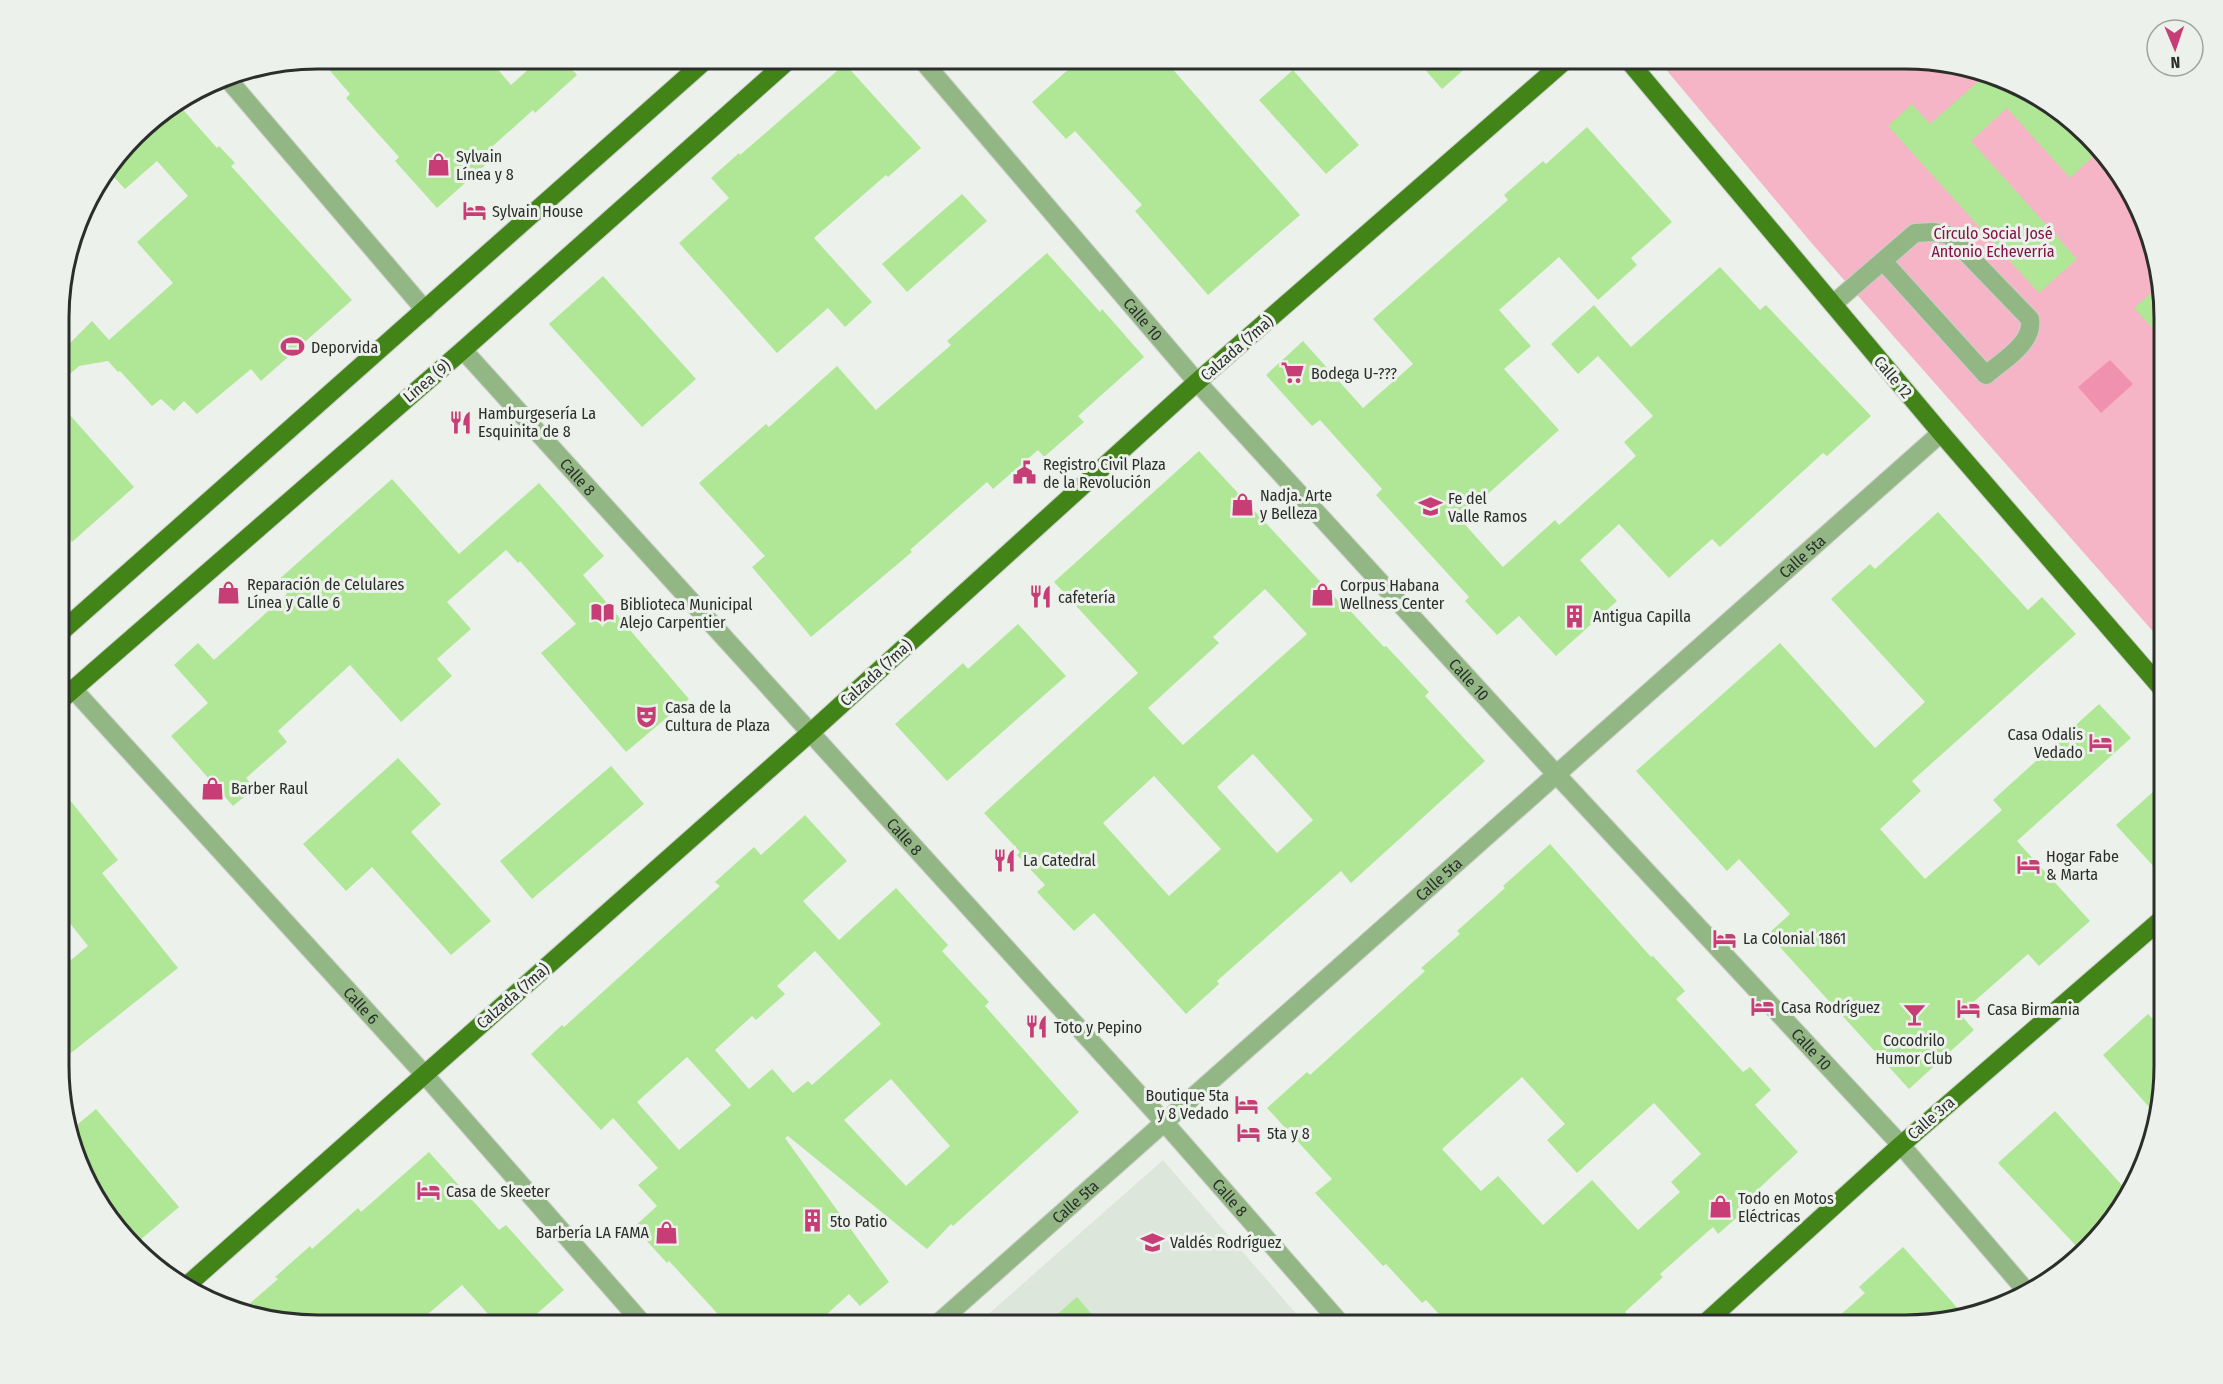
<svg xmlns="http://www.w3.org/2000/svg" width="2223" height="1384" viewBox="0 0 2223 1384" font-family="'Fira Sans Condensed',sans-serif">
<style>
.built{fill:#dde6da}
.green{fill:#f6b4c7}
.water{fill:#f091af}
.building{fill:#b0e797;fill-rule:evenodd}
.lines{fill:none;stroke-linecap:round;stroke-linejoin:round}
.minor-casing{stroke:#cacec9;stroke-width:20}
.major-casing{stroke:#cacec9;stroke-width:20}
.minor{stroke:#93b784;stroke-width:18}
.major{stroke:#428417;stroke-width:18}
.labels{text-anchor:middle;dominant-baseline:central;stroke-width:6;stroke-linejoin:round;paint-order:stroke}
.poi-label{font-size:16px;fill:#2c2e2c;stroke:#edf1eb;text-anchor:start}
.park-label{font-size:16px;fill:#831246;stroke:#edf1eb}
.street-label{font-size:16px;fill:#2c2e2c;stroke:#edf1eb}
.rim{fill:none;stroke:#2c2e2c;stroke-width:3}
</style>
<rect width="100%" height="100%" fill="#edf1eb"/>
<polygon class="built" points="1163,1160 1306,1325 976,1325"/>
<polygon class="green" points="1661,59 1905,59 1972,67 2049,102 2130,189 2164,302 2164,644 1809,240 1663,66"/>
<polygon class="water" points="2110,360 2133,384 2101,413 2078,387"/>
<g class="building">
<polygon points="319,58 488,58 511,85 541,58 562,58 577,75 535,113 533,110 485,153 491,160 437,208 395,161 399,157 346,98 350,94"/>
<polygon points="1081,58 1163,58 1300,215 1208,295 1135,211 1142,205 1075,131 1066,139 1032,102"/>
<polygon points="1415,58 1477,58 1442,89"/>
<polygon points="845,64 921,148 888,177 886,175 814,238 872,302 845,327 828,308 777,353 679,243 729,198 711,178 739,153 740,155"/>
<polygon points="1970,67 2049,102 2097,153 2070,178 2007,108 1971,141 2077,259 2039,293 1888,126 1912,104 1930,124 1981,79"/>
<polygon points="1293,70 1359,145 1326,174 1259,100"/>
<polygon points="178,104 217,148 219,146 235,163 231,166 352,300 261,381 251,369 197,414 184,401 174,411 161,399 152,406 120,371 118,372 108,361 79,366 61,382 61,352 92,321 109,340 173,283 137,242 188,196 157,161 125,189 109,172 147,123"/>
<polygon points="1587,127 1672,222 1631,258 1637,265 1598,300 1559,257 1499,310 1531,346 1504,369 1559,430 1460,519 1503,567 1555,520 1559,525 1636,456 1624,442 1653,416 1598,356 1578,374 1551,344 1594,305 1631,347 1720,267 1760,310 1766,305 1871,416 1827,456 1823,453 1720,547 1712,539 1669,578 1619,524 1580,560 1617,601 1556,656 1519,616 1497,635 1465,601 1469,597 1376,495 1382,489 1320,420 1312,426 1266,375 1303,341 1363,408 1413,364 1373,319 1508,200 1504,195 1543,161 1546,164"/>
<polygon points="962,194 987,221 907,292 882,264"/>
<polygon points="1047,253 1100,312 1102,309 1144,357 1078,416 1084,422 1044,457 1038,450 993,489 987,482 910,550 912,552 811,637 752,567 765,556 699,483 766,424 769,427 837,366 876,410 951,345 947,341"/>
<polygon points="603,276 696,379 642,427 549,324"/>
<polygon points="2159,286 2164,302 2164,341 2134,308"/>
<polygon points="61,405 134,487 72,542 61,529"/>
<path d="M1199,451L1340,603L1342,602L1384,647L1386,646L1429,692L1425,696L1485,761L1351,883L1341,871L1217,981L1219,984L1186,1014L1094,913L1074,931L1037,892L1045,885L1017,855L1020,852L984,813L1138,673L1054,582ZM1265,589L1307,634L1183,745L1148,708L1219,643L1213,637ZM1253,754L1313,820L1277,853L1217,787ZM1154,776L1221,849L1169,896L1103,823Z"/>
<polygon points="392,479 459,554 539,483 604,556 583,575 689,699 626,752 541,653 576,624 520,561 518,563 506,550 447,602 471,629 437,659 452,676 401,722 350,665 278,731 287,742 246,778 255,788 233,806 171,736 208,703 174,665 198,643 214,660 287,594 276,582"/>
<polygon points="1938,512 2028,610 2042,597 2076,634 1912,781 1921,791 1880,829 1925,879 2002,810 1993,800 2099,704 2131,738 2017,841 2090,921 2039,966 2028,954 1960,1014 1974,1030 1909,1089 1768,934 1790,914 1739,859 1727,871 1636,771 1780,643 1875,748 1925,702 1831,599 1870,564 1875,569"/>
<polygon points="1018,624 1066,676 947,781 895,724 963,663 968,669"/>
<polygon points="398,758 441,804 411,832 491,921 451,955 372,867 346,891 303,844"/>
<polygon points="611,766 644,804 532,899 500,861"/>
<polygon points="2164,782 2164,878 2116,825"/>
<polygon points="61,789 118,860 102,873 178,968 71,1053 61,1040 61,968 88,946 61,912"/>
<path d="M805,815L847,861L803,901L839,940L896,888L948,945L942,951L989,1002L985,1006L1079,1112L953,1226L951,1224L927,1249L788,1136L785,1138L889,1282L860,1306L849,1294L815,1325H728L669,1261L667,1263L634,1227L657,1206L638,1185L658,1168L613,1118L601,1130L531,1054L562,1025L564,1027L720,886L715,882L754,847L761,855ZM815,951L881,1024L812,1085L808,1081L793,1093L772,1069L749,1089L715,1050L752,1016L756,1020L785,994L777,986ZM687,1057L731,1105L679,1150L637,1102ZM891,1079L950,1146L906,1186L844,1120Z"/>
<path d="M1550,844L1651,957L1653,956L1685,991L1676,999L1743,1072L1750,1067L1771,1090L1755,1105L1798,1152L1738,1208L1742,1213L1718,1234L1713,1227L1660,1274L1663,1277L1625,1312L1637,1325H1449L1426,1300L1422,1303L1386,1264L1383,1266L1315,1193L1332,1179L1267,1108L1307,1072L1310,1075L1425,971L1421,968L1460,934L1457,931L1505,888L1503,886ZM1522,1077L1565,1124L1547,1140L1577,1173L1654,1103L1701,1154L1671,1182L1680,1192L1638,1230L1592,1180L1543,1225L1498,1176L1481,1191L1442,1149Z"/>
<polygon points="2148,1014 2164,1031 2164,1082 2157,1116 2103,1055"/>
<polygon points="96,1109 179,1207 140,1240 92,1183 72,1129"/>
<polygon points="2055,1111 2129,1193 2121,1210 2079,1249 1998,1163"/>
<polygon points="429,1152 499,1230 506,1225 564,1290 524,1325 498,1325 462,1285 415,1325 318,1325 251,1317 240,1312 278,1279 275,1277 310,1246 312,1249 358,1208 361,1212"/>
<polygon points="1903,1247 1962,1313 1921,1325 1829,1325 1865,1293 1859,1287"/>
<polygon points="1077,1297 1101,1325 1045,1325"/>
</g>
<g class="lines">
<defs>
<g id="minor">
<path id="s1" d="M921,59L1197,382L1556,774L1901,1145L2028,1293"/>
<polyline points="226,77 425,310"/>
<path d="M1833,304L1915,233L1934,232L1949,235L2030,319C2034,343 2002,361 1986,375L1883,261"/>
<path id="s2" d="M463,350L1164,1122L1342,1325"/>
<path id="s3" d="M73,689L424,1074L644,1325"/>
<path id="s4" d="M936,1325L1941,433"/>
</g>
<g id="major">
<polyline points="1627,59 1941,433 2164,691"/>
<polyline points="61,632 707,59"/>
<polyline points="61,700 463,350 790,59"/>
<polyline points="185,1287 810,733 1197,382 1567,59"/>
<polyline points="1703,1325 1901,1145 2164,917"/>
</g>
</defs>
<use href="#minor" class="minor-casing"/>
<use href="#major" class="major-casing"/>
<use href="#minor" class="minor"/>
<use href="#major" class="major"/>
</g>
<defs>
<symbol id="shop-bare" viewBox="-9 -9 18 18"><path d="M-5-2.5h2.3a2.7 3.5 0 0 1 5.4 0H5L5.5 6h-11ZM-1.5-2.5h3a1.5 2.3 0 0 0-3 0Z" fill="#c73d75" stroke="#edf1eb" stroke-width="2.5" paint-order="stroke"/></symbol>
<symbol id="hotel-bare" viewBox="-9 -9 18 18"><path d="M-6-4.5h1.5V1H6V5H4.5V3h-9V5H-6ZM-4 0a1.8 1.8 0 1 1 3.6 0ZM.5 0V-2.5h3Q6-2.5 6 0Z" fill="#c73d75" stroke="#edf1eb" stroke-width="2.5" paint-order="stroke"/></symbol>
<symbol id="stadium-bare" viewBox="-9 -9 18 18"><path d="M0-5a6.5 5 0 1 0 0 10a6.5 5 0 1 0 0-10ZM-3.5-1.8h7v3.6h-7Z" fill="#c73d75" stroke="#edf1eb" stroke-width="2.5" paint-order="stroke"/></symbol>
<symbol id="supermarket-bare" viewBox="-9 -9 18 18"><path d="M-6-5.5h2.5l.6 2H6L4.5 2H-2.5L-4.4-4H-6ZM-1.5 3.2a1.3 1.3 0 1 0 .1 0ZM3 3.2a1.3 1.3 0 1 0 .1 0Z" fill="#c73d75" stroke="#edf1eb" stroke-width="2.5" paint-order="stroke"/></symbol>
<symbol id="restaurant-bare" viewBox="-9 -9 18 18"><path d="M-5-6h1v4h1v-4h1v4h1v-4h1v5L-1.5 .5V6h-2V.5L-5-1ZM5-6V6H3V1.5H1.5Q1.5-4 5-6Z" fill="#c73d75" stroke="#edf1eb" stroke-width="2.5" paint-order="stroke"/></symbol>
<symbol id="civic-bare" viewBox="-9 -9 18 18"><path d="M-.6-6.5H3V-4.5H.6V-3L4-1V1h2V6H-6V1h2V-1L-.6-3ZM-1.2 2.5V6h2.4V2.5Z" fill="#c73d75" stroke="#edf1eb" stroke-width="2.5" paint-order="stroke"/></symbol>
<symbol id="school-bare" viewBox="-9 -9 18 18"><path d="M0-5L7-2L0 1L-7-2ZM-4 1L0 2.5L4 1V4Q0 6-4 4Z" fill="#c73d75" stroke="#edf1eb" stroke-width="2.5" paint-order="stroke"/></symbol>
<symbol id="library-bare" viewBox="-9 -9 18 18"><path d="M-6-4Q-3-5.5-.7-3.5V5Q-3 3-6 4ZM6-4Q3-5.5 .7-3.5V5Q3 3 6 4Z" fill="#c73d75" stroke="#edf1eb" stroke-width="2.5" paint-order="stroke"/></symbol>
<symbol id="building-bare" viewBox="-9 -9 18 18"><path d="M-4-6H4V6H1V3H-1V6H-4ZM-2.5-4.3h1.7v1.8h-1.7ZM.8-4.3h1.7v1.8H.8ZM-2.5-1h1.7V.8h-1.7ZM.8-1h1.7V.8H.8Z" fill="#c73d75" stroke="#edf1eb" stroke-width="2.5" paint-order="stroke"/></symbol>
<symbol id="theatre-bare" viewBox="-9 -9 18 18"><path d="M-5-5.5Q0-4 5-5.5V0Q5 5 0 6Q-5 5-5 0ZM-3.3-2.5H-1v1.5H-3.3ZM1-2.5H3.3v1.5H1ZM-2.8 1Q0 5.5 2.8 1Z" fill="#c73d75" stroke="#edf1eb" stroke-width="2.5" paint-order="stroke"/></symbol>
<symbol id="bar-bare" viewBox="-9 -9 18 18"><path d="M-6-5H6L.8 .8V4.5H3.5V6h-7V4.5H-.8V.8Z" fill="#c73d75" stroke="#edf1eb" stroke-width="2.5" paint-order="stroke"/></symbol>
</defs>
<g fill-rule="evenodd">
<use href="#shop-bare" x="422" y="148" width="33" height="33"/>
<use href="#hotel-bare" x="458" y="194" width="33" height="33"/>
<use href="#stadium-bare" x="276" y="330" width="33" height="33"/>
<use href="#supermarket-bare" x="1276" y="356" width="33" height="33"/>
<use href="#restaurant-bare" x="444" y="406" width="33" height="33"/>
<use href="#civic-bare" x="1008" y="456" width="33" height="33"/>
<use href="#shop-bare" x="1226" y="488" width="33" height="33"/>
<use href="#school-bare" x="1414" y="490" width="33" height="33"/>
<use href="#shop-bare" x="212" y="576" width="33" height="33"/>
<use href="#shop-bare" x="1306" y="578" width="33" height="33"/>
<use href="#restaurant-bare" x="1024" y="580" width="33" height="33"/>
<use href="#library-bare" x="586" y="596" width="33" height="33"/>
<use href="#building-bare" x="1558" y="600" width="33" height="33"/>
<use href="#theatre-bare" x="630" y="700" width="33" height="33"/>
<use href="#hotel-bare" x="2084" y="726" width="33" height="33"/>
<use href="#shop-bare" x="196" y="772" width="33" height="33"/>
<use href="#restaurant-bare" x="988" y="844" width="33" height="33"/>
<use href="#hotel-bare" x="2012" y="848" width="33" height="33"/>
<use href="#hotel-bare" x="1708" y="922" width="33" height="33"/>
<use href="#hotel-bare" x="1746" y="990" width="33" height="33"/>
<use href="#hotel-bare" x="1952" y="992" width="33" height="33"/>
<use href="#bar-bare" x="1898" y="998" width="33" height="33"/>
<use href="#restaurant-bare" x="1020" y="1010" width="33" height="33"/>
<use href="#hotel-bare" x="1230" y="1088" width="33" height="33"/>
<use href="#hotel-bare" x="1232" y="1116" width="33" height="33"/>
<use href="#hotel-bare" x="412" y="1174" width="33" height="33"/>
<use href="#shop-bare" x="1704" y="1190" width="33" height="33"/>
<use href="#building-bare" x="796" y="1204" width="33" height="33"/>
<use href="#shop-bare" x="650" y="1216" width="33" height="33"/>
<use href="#school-bare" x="1136" y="1226" width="33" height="33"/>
</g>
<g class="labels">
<g class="poi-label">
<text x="456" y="156">Sylvain<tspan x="456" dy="18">Línea y 8</tspan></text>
<text x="492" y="211">Sylvain House</text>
<text x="311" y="347">Deporvida</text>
<text x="1311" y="373">Bodega U-???</text>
<text x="478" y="413">Hamburgesería La<tspan x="478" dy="18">Esquinita de 8</tspan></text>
<text x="1043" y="464">Registro Civil Plaza<tspan x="1043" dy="18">de la Revolución</tspan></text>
<text x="1260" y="495">Nadja. Arte<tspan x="1260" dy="18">y Belleza</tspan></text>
<text x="1448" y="498">Fe del<tspan x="1448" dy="18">Valle Ramos</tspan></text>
<text x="247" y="584">Reparación de Celulares<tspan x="247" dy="18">Línea y Calle 6</tspan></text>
<text x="1340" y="585">Corpus Habana<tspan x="1340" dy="18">Wellness Center</tspan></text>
<text x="1058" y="597">cafetería</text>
<text x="620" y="604">Biblioteca Municipal<tspan x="620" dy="18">Alejo Carpentier</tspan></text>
<text x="1593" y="616">Antigua Capilla</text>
<text x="665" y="707">Casa de la<tspan x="665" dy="18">Cultura de Plaza</tspan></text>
<text x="2083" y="734" text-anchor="end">Casa Odalis<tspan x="2083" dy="18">Vedado</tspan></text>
<text x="231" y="788">Barber Raul</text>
<text x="2046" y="856">Hogar Fabe<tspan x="2046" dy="18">&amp; Marta</tspan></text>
<text x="1023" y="860">La Catedral</text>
<text x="1743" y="938">La Colonial 1861</text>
<text x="1781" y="1007">Casa Rodríguez</text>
<text x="1987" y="1009">Casa Birmania</text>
<text x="1054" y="1027">Toto y Pepino</text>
<text x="1914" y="1040" text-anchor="middle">Cocodrilo<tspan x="1914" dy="18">Humor Club</tspan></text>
<text x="1229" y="1095" text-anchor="end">Boutique 5ta<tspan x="1229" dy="18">y 8 Vedado</tspan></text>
<text x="1267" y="1133">5ta y 8</text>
<text x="446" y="1191">Casa de Skeeter</text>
<text x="1738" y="1198">Todo en Motos<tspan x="1738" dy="18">Eléctricas</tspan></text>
<text x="830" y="1221">5to Patio</text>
<text x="649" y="1232" text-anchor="end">Barbería LA FAMA</text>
<text x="1170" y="1242">Valdés Rodríguez</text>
</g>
<g class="park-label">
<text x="1993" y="233">Círculo Social José<tspan x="1993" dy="18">Antonio Echeverría</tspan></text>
</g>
<g class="street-label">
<text stroke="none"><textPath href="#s1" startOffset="342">Calle 10</textPath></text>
<text transform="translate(1237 348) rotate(-41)">Calzada (7ma)</text>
<text transform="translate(1893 377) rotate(50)">Calle 12</text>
<text transform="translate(427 381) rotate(-40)">Línea (9)</text>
<text stroke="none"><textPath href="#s2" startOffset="171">Calle 8</textPath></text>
<text stroke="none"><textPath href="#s4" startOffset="1158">Calle 5ta</textPath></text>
<text transform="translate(876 673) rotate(-42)">Calzada (7ma)</text>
<text stroke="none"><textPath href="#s1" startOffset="828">Calle 10</textPath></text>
<text stroke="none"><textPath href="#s2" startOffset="657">Calle 8</textPath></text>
<text stroke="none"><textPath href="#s4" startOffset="672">Calle 5ta</textPath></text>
<text transform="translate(513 996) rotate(-41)">Calzada (7ma)</text>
<text stroke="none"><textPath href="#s3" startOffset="428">Calle 6</textPath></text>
<text stroke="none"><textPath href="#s1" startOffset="1332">Calle 10</textPath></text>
<text transform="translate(1931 1118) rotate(-41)">Calle 3ra</text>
<text stroke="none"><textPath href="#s2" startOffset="1143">Calle 8</textPath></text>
<text stroke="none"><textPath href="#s4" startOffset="186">Calle 5ta</textPath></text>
</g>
</g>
<path d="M0 0H2223V1384H0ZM318 69H1905A249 249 0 0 1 2154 318V1066A249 249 0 0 1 1905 1315H318A249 249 0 0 1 69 1066V318A249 249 0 0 1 318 69Z" fill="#edf1eb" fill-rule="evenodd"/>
<path class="rim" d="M318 69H1905A249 249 0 0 1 2154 318V1066A249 249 0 0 1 1905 1315H318A249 249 0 0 1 69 1066V318A249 249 0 0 1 318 69Z"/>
<g transform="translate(2175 48) rotate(178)"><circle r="28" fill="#edf1eb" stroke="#a0a39f" stroke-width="1.5"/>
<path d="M0-4.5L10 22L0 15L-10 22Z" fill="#c73d75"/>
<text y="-9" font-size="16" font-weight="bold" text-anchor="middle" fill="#2c2e2c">N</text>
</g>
</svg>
